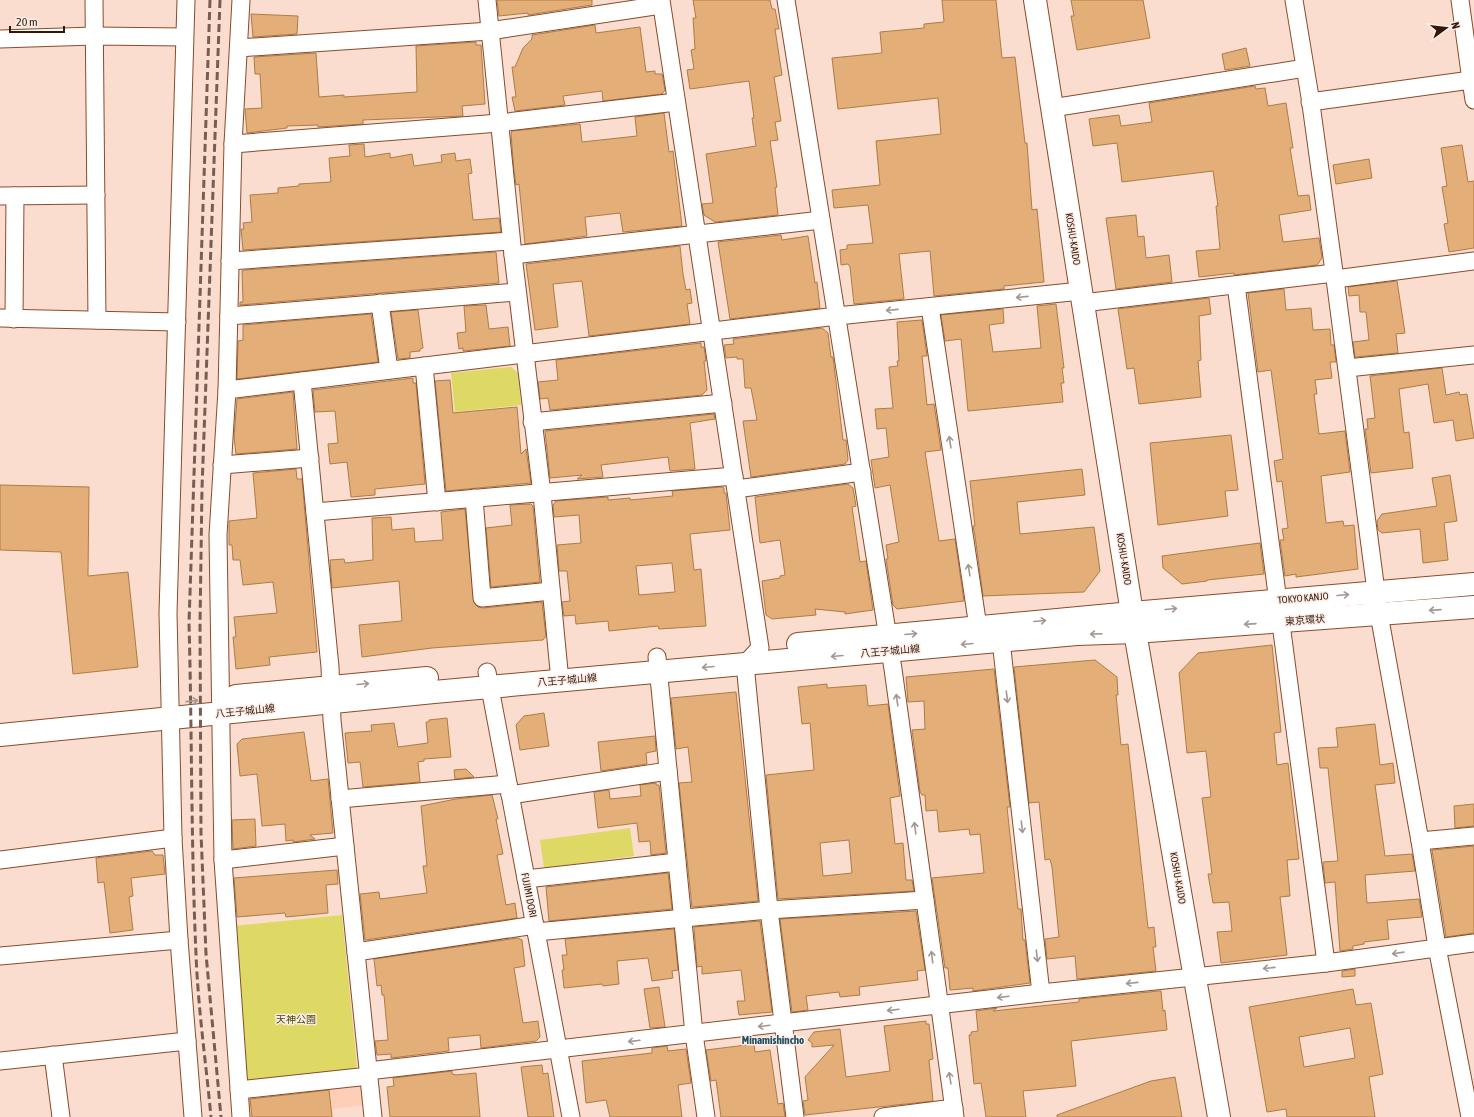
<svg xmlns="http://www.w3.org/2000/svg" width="1474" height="1117" viewBox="0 0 1474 1117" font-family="'Asap Condensed','Noto Sans JP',sans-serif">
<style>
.built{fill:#feceb7}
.green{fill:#ddd964}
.building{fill:#e3ae77;stroke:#ae7c45;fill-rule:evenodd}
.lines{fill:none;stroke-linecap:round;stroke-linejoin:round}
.minor-casing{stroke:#894b2b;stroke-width:19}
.major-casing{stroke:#894b2b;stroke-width:24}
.highway-casing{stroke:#894b2b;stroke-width:24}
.minor{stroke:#fff;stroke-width:17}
.major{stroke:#fff;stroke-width:22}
.highway{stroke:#fff;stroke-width:22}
.rail{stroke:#785e50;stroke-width:3;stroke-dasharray:8 4;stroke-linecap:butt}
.oneway{stroke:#a29791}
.labels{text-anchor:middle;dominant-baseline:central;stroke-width:3;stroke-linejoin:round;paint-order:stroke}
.street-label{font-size:10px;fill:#31180a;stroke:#fcede6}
.park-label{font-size:10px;fill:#484607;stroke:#fcede6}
.neighbourhood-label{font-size:11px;font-weight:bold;fill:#1f4f61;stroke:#fcede6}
</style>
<rect width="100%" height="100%" fill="#faddcf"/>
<polygon class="built" points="369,1076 372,1104 332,1109 333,1117 241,1117 239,1090"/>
<g class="green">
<polygon points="511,367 518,373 521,405 455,412 451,373"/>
<polygon points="630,828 634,856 544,868 540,840"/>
<polygon points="342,915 357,1066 352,1072 249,1082 243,1077 233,926"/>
</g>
<g class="building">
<polygon points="497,0 592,0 592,5 528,15 528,13 499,16"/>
<polygon points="693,0 770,0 772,9 775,9 779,29 775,29 782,75 774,77 781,121 775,122 778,140 770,141 777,187 775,188 778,215 715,222 704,215 702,204 713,203 706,154 756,146 752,118 754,118 749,81 690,89 687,70 694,69 691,50 695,49 693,18 696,18"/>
<polygon points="942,0 996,0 1002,58 1015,57 1025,143 1027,143 1032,210 1037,209 1044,282 1004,286 1004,289 934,296 930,251 899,254 904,299 854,304 850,267 848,264 841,265 840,250 847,249 847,245 873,243 868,205 834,208 832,190 880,185 876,141 941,134 938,98 838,109 832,58 882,53 880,32 924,28 924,24 944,22"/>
<polygon points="1071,0 1143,0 1150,38 1077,50 1071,16 1074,16"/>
<polygon points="251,14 298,16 297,34 253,37"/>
<polygon points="595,25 596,33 640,27 646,72 655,71 655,74 662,74 665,90 662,94 603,101 602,91 563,96 565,105 515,111 512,97 516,97 512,67 515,67 523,48 532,39 532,35"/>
<polygon points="476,42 476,45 481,45 485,104 462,106 463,116 363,120 363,124 318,127 318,125 287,126 287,128 247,133 245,109 262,108 260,74 255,74 254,57 316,53 319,97 344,95 344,97 417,92 416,46"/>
<polygon points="1246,48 1250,66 1225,70 1222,54"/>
<polygon points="1255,86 1256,89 1265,88 1268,106 1286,103 1293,148 1290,148 1298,196 1309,195 1311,210 1279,215 1283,242 1319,238 1322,258 1317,265 1234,275 1234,273 1199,277 1196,251 1220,249 1216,206 1218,206 1213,171 1122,182 1117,143 1093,146 1089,119 1119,115 1121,126 1152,122 1149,103"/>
<polygon points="664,113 669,152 673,151 682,226 623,232 620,213 585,217 587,236 525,244 519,184 516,185 514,171 511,134 512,131 580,124 582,142 637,136 635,117"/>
<polygon points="364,144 365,157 390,153 390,158 412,154 414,166 442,162 441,155 455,153 456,161 470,159 472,173 468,174 473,220 499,218 501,232 243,250 241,229 244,229 243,223 252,222 250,195 278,193 278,188 299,186 299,184 331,182 329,158 350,156 349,145"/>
<polygon points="1462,145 1468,182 1474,181 1474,248 1449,252 1444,224 1448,223 1442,187 1447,186 1441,148"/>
<polygon points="1369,159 1372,178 1336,184 1333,165"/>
<polygon points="1136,215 1138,237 1144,236 1146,258 1169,255 1172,282 1116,289 1106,218"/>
<polygon points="781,235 782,240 808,236 815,283 817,282 820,308 730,319 718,242"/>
<polygon points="680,246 683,274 686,290 690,289 692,303 687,304 690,324 589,336 582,281 553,284 558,327 535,330 526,264"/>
<polygon points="496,252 499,283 240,305 240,302 243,302 242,271 245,270"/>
<polygon points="1397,281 1405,333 1396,334 1398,353 1355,357 1353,342 1369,340 1366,312 1360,312 1359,295 1349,296 1348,287"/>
<polygon points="1284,289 1286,310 1311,308 1313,330 1330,329 1331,345 1334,345 1336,362 1330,362 1332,378 1315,380 1317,394 1314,394 1319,434 1345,431 1350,472 1321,476 1326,523 1343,521 1344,526 1354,525 1358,569 1296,577 1296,574 1285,576 1280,540 1284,540 1282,529 1288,528 1282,481 1277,482 1274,461 1283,459 1271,370 1258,372 1248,293"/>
<polygon points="1209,298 1211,314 1199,316 1201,360 1198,361 1201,397 1139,404 1134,368 1127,369 1118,309"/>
<polygon points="1056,304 1064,368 1062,368 1064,383 1061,383 1063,402 968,411 961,339 945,341 941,315 1003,309 1004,323 989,325 993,352 1041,348 1037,306"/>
<polygon points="486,305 489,329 508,327 510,346 463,351 463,348 459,349 457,333 466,332 464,306"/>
<polygon points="418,310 423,348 420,349 420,351 410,352 410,358 398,359 391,312"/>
<polygon points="371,314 378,362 237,379 238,341 243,340 243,325"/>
<polygon points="922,320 927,356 922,356 927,405 934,404 941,450 925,452 939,541 955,539 964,601 897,609 893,605 886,559 888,559 886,545 899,542 890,485 875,488 871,460 889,457 886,428 877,429 875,409 893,408 889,367 898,366 897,361 899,361 897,322"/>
<polygon points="822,328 828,333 831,357 833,357 843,440 846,440 848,460 845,464 751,477 743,421 757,420 751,388 745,388 743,359 737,359 737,357 726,358 724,345 734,344 733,339"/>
<polygon points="701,343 701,347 704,347 706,361 704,361 707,390 702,395 550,410 548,398 540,399 538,382 558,380 556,360"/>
<polygon points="1442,368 1446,395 1459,392 1460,395 1467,394 1474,438 1456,441 1453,420 1434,423 1428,384 1399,389 1404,433 1409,432 1413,468 1371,473 1365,429 1368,429 1367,419 1375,418 1370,376"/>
<polygon points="413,378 413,383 416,383 425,484 375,489 375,495 351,497 347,462 330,464 328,444 338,443 335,411 315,412 313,390"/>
<polygon points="450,380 453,413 517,407 521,454 526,449 531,483 446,491 435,381"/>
<polygon points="293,392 297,449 236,454 234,437 237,399"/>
<polygon points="714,414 715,419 690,423 695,469 670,471 668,457 601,465 603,477 577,479 582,475 550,478 545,431"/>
<polygon points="1231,435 1238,490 1225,491 1228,516 1158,525 1150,443"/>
<polygon points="296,469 297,479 302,479 317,652 269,657 270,665 236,669 233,637 236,637 234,617 277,613 273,582 243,585 240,560 233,560 232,545 229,545 229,521 257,518 253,473"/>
<polygon points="1082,469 1085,495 1017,502 1020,534 1094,527 1100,571 1084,592 983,596 975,536 973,526 975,526 970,481"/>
<polygon points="1450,475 1457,521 1444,523 1448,560 1423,563 1420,529 1382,533 1378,530 1377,521 1382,514 1437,506 1432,478"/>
<polygon points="848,484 853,488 856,506 852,507 860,562 866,561 873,610 845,614 845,612 815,609 816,615 772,619 766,615 762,581 780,578 780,576 785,575 780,540 760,543 755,497"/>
<polygon points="0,485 89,487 88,576 128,572 138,667 73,674 61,552 0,550"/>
<path d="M721,487L724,488V493H726L730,530L690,534L694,570L701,569L706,626L659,629L658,626L609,631L608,621L576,624L575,615L564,616L562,602L570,601L567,571H559L557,545L581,543L579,515L554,517L553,505L556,501L608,497V500L630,498V500L673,496L672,491ZM672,563L675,592L639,595L636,566Z"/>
<polygon points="531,504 533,506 540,582 491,587 486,528 512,525 510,505"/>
<polygon points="465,509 474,603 478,607 483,608 542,602 546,636 543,640 432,648 362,657 359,625 402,621 399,581 332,588 330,560 344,559 345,563 373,560 372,518 391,517 392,530 414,528 415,542 443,540 441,512"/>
<polygon points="1260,543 1264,574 1207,580 1207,581 1182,584 1163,568 1162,556"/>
<polygon points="1272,645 1281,732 1274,733 1277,765 1288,763 1299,859 1287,860 1290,896 1280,897 1287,955 1221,963 1217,932 1232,931 1229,902 1213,903 1208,874 1212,874 1202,798 1211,797 1206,751 1187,753 1179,673 1198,653"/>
<polygon points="1095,660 1117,677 1118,695 1116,695 1121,745 1128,744 1148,928 1154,927 1156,947 1153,947 1156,971 1077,979 1075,956 1047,959 1045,939 1059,937 1052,867 1050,859 1045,860 1039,802 1029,803 1014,667"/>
<polygon points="994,669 1010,807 1007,807 1018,909 1021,909 1023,940 1025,940 1030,983 973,991 973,988 950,990 948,968 945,968 932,878 984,873 980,834 970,835 969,829 939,832 937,810 926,811 925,795 922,795 920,792 912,730 925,729 924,701 908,702 906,677"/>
<path d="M827,684V688L866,685L868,706L888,704L900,796L890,798L895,844L903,843L906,880H912L914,891L778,899L766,775L814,770L810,723L802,724L798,687ZM849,840L852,873L823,876L820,843Z"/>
<polygon points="736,692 758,901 692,907 679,783 692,782 688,747 676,749 671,698"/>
<polygon points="544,713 549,746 520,750 516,725 524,716"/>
<polygon points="447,718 451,757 424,759 424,761 418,762 420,782 363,787 360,762 348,763 345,733 372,731 371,725 394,723 398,747 428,743 426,722 429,722 429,720"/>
<polygon points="1375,724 1380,765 1393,763 1395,783 1375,785 1385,856 1412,854 1415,871 1365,875 1367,903 1419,899 1422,917 1387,920 1389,939 1364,942 1364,944 1353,946 1353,949 1340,951 1335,882 1325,883 1323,862 1338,861 1331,798 1328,768 1320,768 1318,748 1338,747 1336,728"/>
<polygon points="304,732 311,781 328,779 333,833 310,835 315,839 293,842 293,840 286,841 285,824 262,826 257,774 240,776 237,744 242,739"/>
<polygon points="655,736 656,751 646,753 647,764 601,771 598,742"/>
<polygon points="466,769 474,777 455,779 454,770"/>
<polygon points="656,783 656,785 659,785 666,853 651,855 650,841 639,842 637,823 598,828 594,792 609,790 610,799 641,796 640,785"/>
<polygon points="492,795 498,819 496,819 503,854 497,855 506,905 515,903 517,918 365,940 360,894 379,892 380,899 427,893 423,866 427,866 421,806 456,799"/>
<polygon points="1474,804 1474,826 1455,828 1454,806"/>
<polygon points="255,819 256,846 233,849 232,820"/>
<polygon points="1474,846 1474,933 1446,937 1432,850"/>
<polygon points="152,851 155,855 163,855 165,874 131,878 133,896 129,897 133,930 110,933 104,882 98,883 96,858"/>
<polygon points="337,870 338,884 326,885 328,913 286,917 285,913 237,917 234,878"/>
<polygon points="668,873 672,909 549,921 546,887"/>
<polygon points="916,911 925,970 917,971 918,980 859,987 860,995 840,997 839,992 806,996 808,1010 792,1012 780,919"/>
<polygon points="760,921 772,1012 739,1015 737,1001 745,1001 741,970 702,974 702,966 697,967 694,927"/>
<polygon points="674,929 678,970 672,971 673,978 652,981 648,958 617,961 619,984 603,986 602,984 564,988 562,970 564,970 562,955 567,955 565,939"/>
<polygon points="518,938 522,940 525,966 514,968 518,992 523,1023 538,1021 540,1037 536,1041 481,1048 480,1035 448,1038 449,1051 391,1058 391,1054 377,1055 375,1041 388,1040 384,995 382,995 381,985 377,986 374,959"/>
<polygon points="1355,969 1355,976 1342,977 1342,971"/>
<polygon points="659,987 665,1027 650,1028 644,989"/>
<path d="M1353,989L1356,1005L1371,1003L1383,1074L1369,1077L1375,1117H1287L1286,1109L1267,1112L1249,1007ZM1350,1028L1355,1058L1304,1067L1299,1037Z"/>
<polygon points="1159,991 1161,991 1163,1011 1165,1010 1167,1030 1071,1041 1076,1086 1023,1091 1026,1117 986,1117 981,1083 974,1084 969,1035 971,1035 971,1032 978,1031 976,1011 997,1008 993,1011 1079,1002 1079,999"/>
<polygon points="926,1021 926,1024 929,1024 933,1059 929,1060 933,1101 805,1115 803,1101 808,1100 805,1077 834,1045 812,1047 812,1043 808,1040 814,1032 840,1029 846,1077 890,1071 884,1026"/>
<polygon points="754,1044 755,1052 770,1050 778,1104 783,1103 785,1117 721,1117 716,1080 711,1081 706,1050"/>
<polygon points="667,1046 668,1051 686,1049 691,1083 678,1085 682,1117 610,1117 606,1100 586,1103 582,1061 652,1053 652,1048"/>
<polygon points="542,1065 543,1074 548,1073 554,1117 528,1117 521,1067"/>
<polygon points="452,1071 452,1074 456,1075 476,1073 480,1117 390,1117 387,1087 394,1086 393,1078"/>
<polygon points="1175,1077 1182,1117 1057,1117 1057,1115 1151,1081"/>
<polygon points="329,1090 332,1117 252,1117 250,1099"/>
</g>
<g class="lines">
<defs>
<g id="minor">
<polyline points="94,0 97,320"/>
<polyline points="186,0 168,613 173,838 179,940 193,1117"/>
<polyline points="241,0 233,144 227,390 218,535 223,860 241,1117"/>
<polyline points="487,0 513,255 542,494 560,681"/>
<polyline points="661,0 760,648 745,664 769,910 795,1117"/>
<polyline points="786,0 893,669 955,1117"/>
<polyline points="1294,0 1310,97 1335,279 1379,614 1420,841 1437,947 1470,1117"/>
<polyline points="1460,0 1471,80"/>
<polyline points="0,39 94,36 184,37"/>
<polyline points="239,48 490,31 661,5"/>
<polyline points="1310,102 1471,80 1474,100"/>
<polyline points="1052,108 1305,68"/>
<polyline points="233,144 499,123 676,102"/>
<polyline points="0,196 96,195"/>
<polyline points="513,255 821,220"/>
<polyline points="230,261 511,241"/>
<polyline points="1335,279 1474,261"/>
<polyline points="1236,285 1326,963"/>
<polyline points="380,303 389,370"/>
<polyline points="1083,303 1334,273"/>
<polyline points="930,307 978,627 1001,641 1041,993"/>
<polyline points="229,316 517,292"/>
<polyline points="0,318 177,322"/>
<polyline points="14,319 15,196"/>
<polyline points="424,366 437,502"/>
<polyline points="1347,368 1474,355"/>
<polyline points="302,381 330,667 332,720 373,1117"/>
<polyline points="227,390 837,316 1081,291"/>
<polyline points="532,422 723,403"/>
<polyline points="222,465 310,458"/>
<polyline points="736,489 862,472"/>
<polyline points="474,498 482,598 551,591"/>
<polyline points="315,512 734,476"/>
<polyline points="657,657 694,1034 706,1117"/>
<polyline points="487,672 571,1117"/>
<polyline points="510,795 668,771"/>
<polyline points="340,799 508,784"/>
<polyline points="1420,841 1474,836"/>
<polyline points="0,860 173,838"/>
<polyline points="223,860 345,846"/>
<polyline points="526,879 677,862"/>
<polyline points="536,932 769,910 925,900"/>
<polyline points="356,952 535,925"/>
<polyline points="0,956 179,940"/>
<polyline points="53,1055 61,1117"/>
<polyline points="0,1061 187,1041"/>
<polyline points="368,1071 1041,993 1326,963 1474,943"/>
<polyline points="239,1090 369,1076"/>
<polyline points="883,1117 954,1108"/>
</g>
<g id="major">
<polyline points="798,644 1132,613"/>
<polyline points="236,696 427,678"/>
<polyline points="0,735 434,692 1077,634 1135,632"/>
</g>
<g id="highway">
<polyline points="1035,0 1135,632 1219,1117"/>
<polyline points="1132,613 1474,584"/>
<polyline points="1135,632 1474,607"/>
</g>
</defs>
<use href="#minor" class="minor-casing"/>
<use href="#major" class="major-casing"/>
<use href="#highway" class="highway-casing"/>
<use href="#minor" class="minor"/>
<use href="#major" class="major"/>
<use href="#highway" class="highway"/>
<g class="rail">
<path d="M210,0L189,623C192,733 191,844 196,954C198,1008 206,1063 211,1117"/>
<polyline points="220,0 202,488 200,624 201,833 206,954 221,1117"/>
</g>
</g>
<defs><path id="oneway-shaft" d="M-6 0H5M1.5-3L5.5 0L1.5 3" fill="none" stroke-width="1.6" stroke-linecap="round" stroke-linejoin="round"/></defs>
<g class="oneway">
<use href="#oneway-shaft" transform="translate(1022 297) rotate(174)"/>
<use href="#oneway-shaft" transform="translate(892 310) rotate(174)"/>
<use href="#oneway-shaft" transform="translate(950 442) rotate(-99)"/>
<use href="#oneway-shaft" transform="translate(969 570) rotate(-99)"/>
<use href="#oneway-shaft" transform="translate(1343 595) rotate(-5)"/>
<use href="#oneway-shaft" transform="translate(1171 609) rotate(-5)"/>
<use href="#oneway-shaft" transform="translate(1435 610) rotate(176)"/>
<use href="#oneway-shaft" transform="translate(1040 621) rotate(-5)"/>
<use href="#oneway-shaft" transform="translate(1250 624) rotate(176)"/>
<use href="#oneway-shaft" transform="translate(911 634) rotate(-5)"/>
<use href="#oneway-shaft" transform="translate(1096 634) rotate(178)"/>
<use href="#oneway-shaft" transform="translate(967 644) rotate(175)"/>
<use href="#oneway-shaft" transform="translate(837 656) rotate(175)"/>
<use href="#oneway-shaft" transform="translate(708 667) rotate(175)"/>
<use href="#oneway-shaft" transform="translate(363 684) rotate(-5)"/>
<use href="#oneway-shaft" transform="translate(1007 697) rotate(83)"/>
<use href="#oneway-shaft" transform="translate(897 700) rotate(-98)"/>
<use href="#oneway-shaft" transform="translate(192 701) rotate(-6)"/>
<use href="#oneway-shaft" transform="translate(1022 827) rotate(83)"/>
<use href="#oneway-shaft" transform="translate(915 828) rotate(-98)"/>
<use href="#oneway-shaft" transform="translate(1398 953) rotate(172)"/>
<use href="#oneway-shaft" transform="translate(1037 956) rotate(83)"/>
<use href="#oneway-shaft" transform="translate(932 957) rotate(-97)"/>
<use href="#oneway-shaft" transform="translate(1269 968) rotate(174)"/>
<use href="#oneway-shaft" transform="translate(1132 983) rotate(174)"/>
<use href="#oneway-shaft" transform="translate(1003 997) rotate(173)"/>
<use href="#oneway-shaft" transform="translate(893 1010) rotate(173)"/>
<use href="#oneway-shaft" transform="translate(764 1026) rotate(173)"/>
<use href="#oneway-shaft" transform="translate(634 1041) rotate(173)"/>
<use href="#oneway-shaft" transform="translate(950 1078) rotate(-99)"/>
</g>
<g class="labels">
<g class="street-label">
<text transform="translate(1073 239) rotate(81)">KOSHU-KAIDO</text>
<text transform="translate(1124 559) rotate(81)">KOSHU-KAIDO</text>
<text transform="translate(1303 598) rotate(-5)">TOKYO KANJO</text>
<text transform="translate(1305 620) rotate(-4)">東京環状</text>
<text transform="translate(890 651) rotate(-5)">八王子城山線</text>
<text transform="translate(567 680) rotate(-5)">八王子城山線</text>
<text transform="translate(245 711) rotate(-6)">八王子城山線</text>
<text transform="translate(1178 878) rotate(80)">KOSHU-KAIDO</text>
<text transform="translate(529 895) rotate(79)">FUJIMI DORI</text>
</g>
<g class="park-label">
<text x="296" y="1019">天神公園</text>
</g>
<g class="neighbourhood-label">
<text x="773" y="1040">Minamishincho</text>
</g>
</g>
<g transform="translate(1446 28) rotate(75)" stroke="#fcede6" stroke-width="3" paint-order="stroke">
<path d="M0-3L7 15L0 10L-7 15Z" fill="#31180a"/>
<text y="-6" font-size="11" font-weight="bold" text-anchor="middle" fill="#31180a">N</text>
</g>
<path d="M10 26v6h54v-6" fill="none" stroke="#31180a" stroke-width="2"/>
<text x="16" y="26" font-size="12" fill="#31180a" stroke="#fcede6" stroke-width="3" paint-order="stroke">20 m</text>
</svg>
